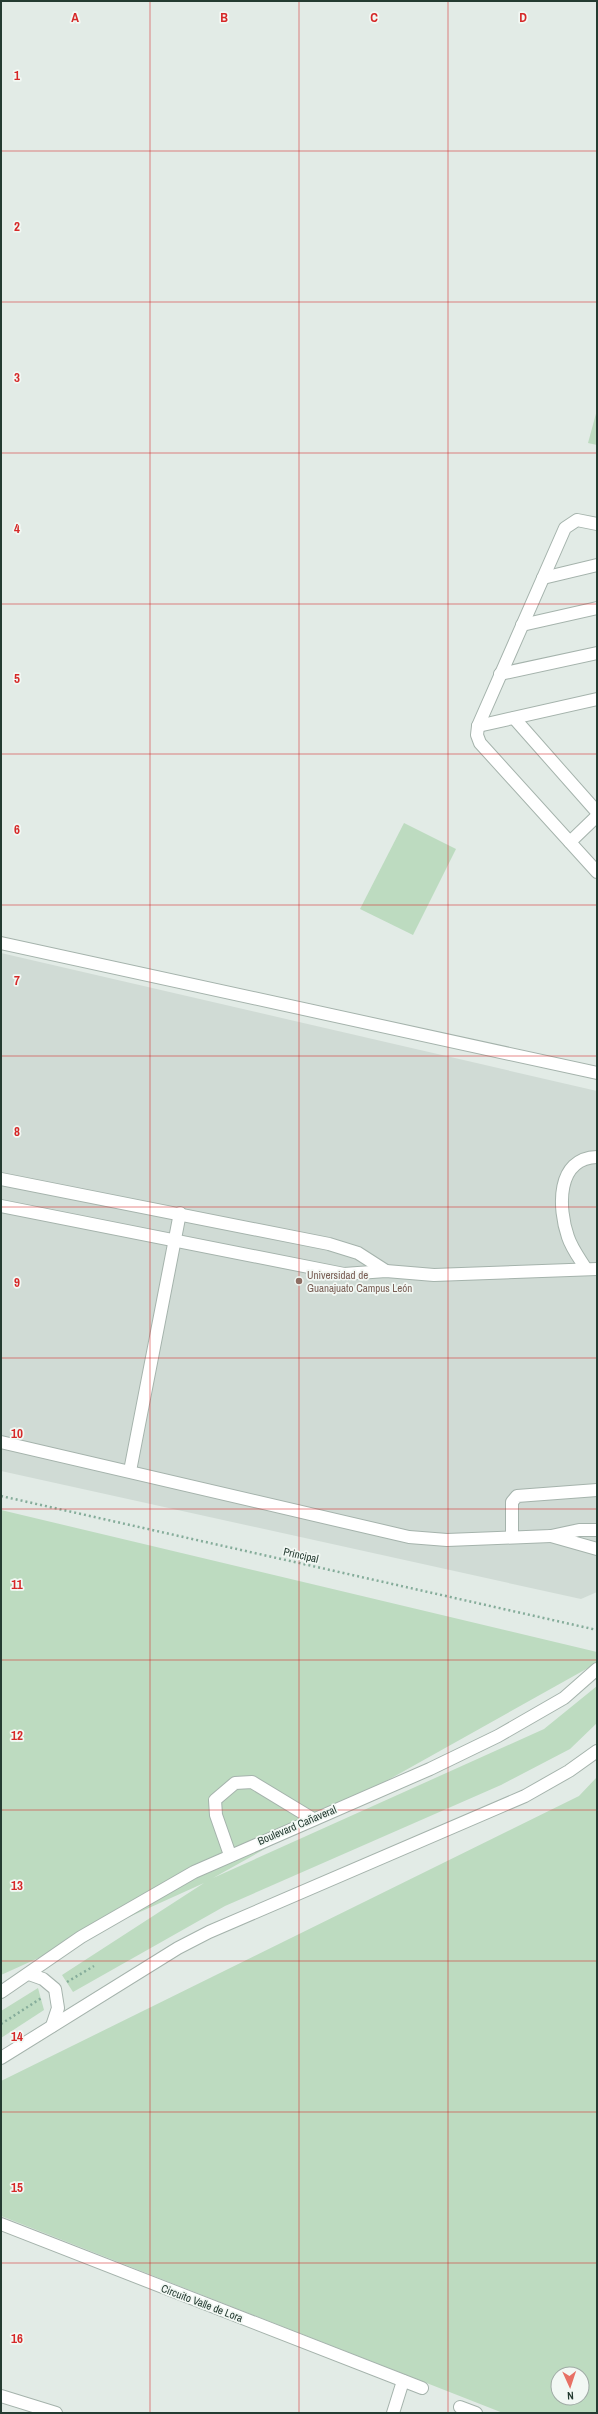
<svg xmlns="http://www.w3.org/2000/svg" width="598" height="2414" viewBox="0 0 598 2414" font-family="'Archivo Narrow',sans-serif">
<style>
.built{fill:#d0dbd5}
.green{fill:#bddbc0;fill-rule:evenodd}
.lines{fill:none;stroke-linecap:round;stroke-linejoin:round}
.minor-casing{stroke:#a5b3ac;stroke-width:14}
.path{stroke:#85ac9a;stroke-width:2.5;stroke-dasharray:2 3;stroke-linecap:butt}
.minor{stroke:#fff;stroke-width:12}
.grid{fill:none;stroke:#d62828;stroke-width:1;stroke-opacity:0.55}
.education-dot{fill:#8d6e63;stroke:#f2f8f4;stroke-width:1.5}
.labels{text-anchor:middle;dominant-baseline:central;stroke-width:3.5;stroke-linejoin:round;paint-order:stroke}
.education-label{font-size:11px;fill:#785e54;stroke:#f2f8f4;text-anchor:start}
.street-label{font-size:11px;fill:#243b31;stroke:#f2f8f4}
.grid-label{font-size:13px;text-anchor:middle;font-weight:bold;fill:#d62828;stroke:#f2f8f4;stroke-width:3.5;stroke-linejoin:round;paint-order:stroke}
</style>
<rect width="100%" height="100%" fill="#e2ebe6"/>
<polygon class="built" points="1,953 597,1091 597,1592 581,1599 1,1471"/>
<g class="green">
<polygon points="597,410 597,445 588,443"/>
<polygon points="404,823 456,849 413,935 360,909"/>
<polygon points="1,1510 597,1652 597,1663 213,1878 544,1729 597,1686 597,1723 570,1749 501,1785 225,1906 73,1992 62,1975 204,1883 1,1975"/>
<path d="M597,1777V2413H503L1,2216V2081L579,1796ZM558,2374H582V2398H558Z"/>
<polygon points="38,1988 44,2010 1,2038 1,2011"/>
</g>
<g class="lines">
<defs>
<g id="minor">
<polyline points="597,524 577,520 565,528 478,726 477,735 480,743 597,872"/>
<polyline points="543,578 597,565"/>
<polyline points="522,625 597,608"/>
<polyline points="500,674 597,653"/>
<polyline points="514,718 597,812"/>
<polyline points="478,726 597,699"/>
<polyline points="570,842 597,816"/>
<polyline points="1,943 597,1073"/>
<polyline points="1,1179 329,1244 358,1253 386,1271"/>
<polyline points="1,1206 344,1274 386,1271 434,1275 597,1269"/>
<path d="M586,1269C580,1259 572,1249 568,1237C558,1208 556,1158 597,1157"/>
<polyline points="1,1442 409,1537 447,1540 551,1536 579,1530 597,1530"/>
<polyline points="130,1471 180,1213"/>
<polyline points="512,1536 512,1502 517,1496 597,1490"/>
<polyline points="551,1536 597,1549"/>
<polyline points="230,1855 216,1815 215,1800 235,1783 252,1782 313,1819"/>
<polyline points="29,1974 43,1979 55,1989 58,2008 52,2026"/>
<polyline points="1,1992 81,1937 194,1872 430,1769 498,1736 564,1698 597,1669"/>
<polyline points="1,2058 178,1948 209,1932 525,1796 569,1771 597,1751"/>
<polyline points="1,2224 422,2388"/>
<polyline points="1,2396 56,2413"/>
<polyline points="460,2407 476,2413"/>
<polyline points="393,2413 403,2381"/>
</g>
</defs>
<use href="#minor" class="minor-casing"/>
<g class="path">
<polyline points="1,1496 597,1630"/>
<polyline points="67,1982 94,1966"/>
<polyline points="1,2024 43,1997"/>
</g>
<use href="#minor" class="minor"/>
</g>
<path class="grid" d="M150,1V2413M299,1V2413M448,1V2413M1,151H597M1,302H597M1,453H597M1,604H597M1,754H597M1,905H597M1,1056H597M1,1207H597M1,1358H597M1,1509H597M1,1660H597M1,1810H597M1,1961H597M1,2112H597M1,2263H597"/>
<circle class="education-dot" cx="299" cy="1281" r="4"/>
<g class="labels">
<g class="education-label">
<text x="307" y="1275">Universidad de<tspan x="307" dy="13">Guanajuato Campus León</tspan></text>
</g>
<g class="street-label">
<text transform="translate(301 1555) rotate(13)">Principal</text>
<text transform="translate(297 1825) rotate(-23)">Boulevard Cañaveral</text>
<text transform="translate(202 2303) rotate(21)">Circuito Valle de Lora</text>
</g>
</g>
<g class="grid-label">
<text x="75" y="22">A</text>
<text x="224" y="22">B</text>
<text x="374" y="22">C</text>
<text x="523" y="22">D</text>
<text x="17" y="80">1</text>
<text x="17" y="231">2</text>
<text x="17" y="382">3</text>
<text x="17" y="533">4</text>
<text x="17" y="683">5</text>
<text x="17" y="834">6</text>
<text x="17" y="985">7</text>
<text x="17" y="1136">8</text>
<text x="17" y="1287">9</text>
<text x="17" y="1438">10</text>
<text x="17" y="1589">11</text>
<text x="17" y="1740">12</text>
<text x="17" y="1890">13</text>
<text x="17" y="2041">14</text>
<text x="17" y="2192">15</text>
<text x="17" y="2343">16</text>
</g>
<rect width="598" height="2414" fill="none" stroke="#243b31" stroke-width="4"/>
<g transform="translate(570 2386) rotate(177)"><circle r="19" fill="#f2f8f4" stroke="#a0aca6"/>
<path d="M0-3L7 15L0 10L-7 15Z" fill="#e77165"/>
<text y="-6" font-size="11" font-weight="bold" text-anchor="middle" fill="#243b31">N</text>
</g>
</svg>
